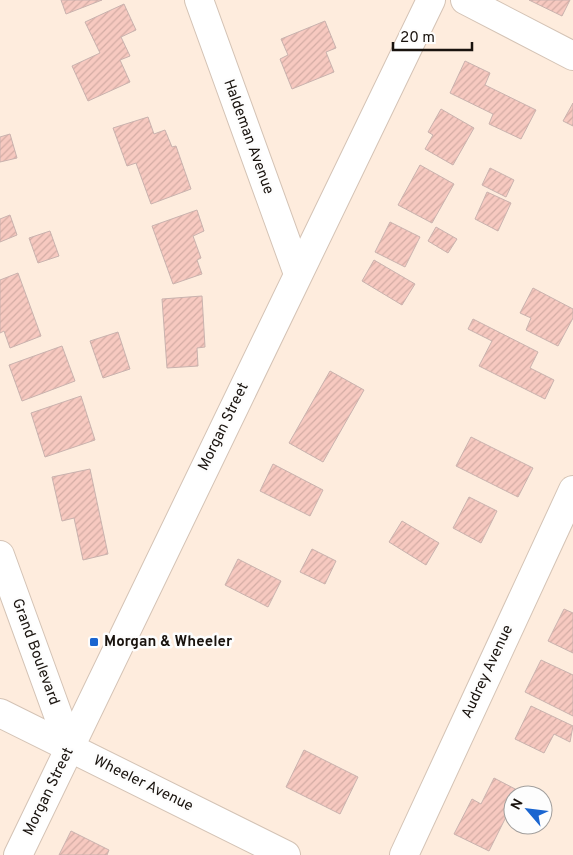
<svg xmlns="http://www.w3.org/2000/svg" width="573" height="855" viewBox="0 0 573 855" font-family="Overpass,sans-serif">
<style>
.building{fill:url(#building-hatch);stroke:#c9b2ae}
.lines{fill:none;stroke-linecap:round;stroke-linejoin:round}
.minor-casing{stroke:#d4c3b5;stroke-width:30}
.minor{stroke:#fff;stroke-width:28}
.poi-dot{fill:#1a65d0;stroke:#fdfdfd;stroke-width:2}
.labels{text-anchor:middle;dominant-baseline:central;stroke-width:5;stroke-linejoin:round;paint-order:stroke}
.street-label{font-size:15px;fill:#19130e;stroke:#fdfdfd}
.poi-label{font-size:15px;font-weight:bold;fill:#19130e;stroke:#fdfdfd;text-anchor:start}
</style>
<defs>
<pattern id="building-hatch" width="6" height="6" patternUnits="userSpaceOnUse" patternTransform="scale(1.25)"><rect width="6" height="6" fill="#f7c9c0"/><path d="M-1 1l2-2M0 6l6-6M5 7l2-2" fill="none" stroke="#d3aca4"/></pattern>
</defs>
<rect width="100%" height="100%" fill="#feecdd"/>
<g class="building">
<polygon points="61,0 102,0 66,14"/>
<polygon points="529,0 570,0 562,16"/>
<polygon points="124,4 136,30 121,37 130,56 120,60 130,82 88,101 72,66 100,53 85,22"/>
<polygon points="325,21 336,48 326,52 334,72 292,89 280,59 288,55 281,39"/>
<polygon points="465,61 490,73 485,85 536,110 521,139 489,124 493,114 450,93"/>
<polygon points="573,103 573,126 563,121"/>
<polygon points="441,109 474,128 453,165 425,149 433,135 428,132"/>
<polygon points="148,117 154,134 165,130 172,147 176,146 191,189 151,204 136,163 127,166 113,128"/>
<polygon points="10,134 17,158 0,162 0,137"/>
<polygon points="420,165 454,184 432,223 398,205"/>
<polygon points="490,168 514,180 506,197 482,185"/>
<polygon points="487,192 511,203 498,231 475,219"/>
<polygon points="197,210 204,231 193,236 201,258 197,260 202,274 173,284 152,226"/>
<polygon points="10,215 17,235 0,242 0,219"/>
<polygon points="390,222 420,237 405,267 375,252"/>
<polygon points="436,227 457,239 448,253 428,241"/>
<polygon points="50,231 59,256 38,263 29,238"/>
<polygon points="374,260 415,284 402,305 362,281"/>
<polygon points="18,273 41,336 10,348 4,331 0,333 0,280"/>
<polygon points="533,288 573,309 573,318 558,346 526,330 531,318 520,313"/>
<polygon points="202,296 205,347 197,348 198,366 167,368 162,299"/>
<polygon points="473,319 538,352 530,368 554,380 545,399 479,366 492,341 468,329"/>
<polygon points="118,332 130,369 103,378 90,341"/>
<polygon points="62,346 75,381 22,401 9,365"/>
<polygon points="330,371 364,390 323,462 289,443"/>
<polygon points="81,396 95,440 45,457 31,413"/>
<polygon points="471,437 533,468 518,497 456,466"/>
<polygon points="273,464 323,490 310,516 260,491"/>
<polygon points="90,469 108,554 83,560 74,518 62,521 52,477"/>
<polygon points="469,497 497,511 481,543 453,528"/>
<polygon points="402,521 439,543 426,565 389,542"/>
<polygon points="312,549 336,561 325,584 300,572"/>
<polygon points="238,559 281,581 268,607 225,585"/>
<polygon points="564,609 573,613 573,653 548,641"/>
<polygon points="541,660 573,675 573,716 525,692"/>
<polygon points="531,706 573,726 570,742 554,734 544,753 515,739"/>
<polygon points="304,750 358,777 340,814 286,787"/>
<polygon points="494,778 519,791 517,795 513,795 513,803 489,851 454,834 472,799 481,804"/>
<polygon points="71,831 109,850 107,855 59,855"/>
</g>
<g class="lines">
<defs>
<g id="minor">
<polyline points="199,0 298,274"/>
<polyline points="465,0 573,56"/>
<polyline points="0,555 70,748"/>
<polyline points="0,713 286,855"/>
<polyline points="18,855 431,0"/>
<polyline points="404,855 573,490"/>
</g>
</defs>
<use href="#minor" class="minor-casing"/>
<use href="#minor" class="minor"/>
</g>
<rect class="poi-dot" x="89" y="637" width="10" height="10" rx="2.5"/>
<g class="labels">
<g class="street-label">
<text transform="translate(248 137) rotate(70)">Haldeman Avenue</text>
<text transform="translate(224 427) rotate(-64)">Morgan Street</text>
<text transform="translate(35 652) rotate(70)">Grand Boulevard</text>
<text transform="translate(488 672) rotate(-65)">Audrey Avenue</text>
<text transform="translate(143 784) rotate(26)">Wheeler Avenue</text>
<text transform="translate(49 792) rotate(-64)">Morgan Street</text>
</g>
<g class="poi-label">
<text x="104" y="642">Morgan &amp; Wheeler</text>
</g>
</g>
<g transform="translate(528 810) rotate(298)"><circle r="24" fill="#fdfdfd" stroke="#a29f9d"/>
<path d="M0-4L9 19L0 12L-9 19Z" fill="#1a65d0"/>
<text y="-8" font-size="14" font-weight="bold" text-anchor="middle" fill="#19130e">N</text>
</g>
<path d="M393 42v8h79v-8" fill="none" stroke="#19130e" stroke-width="2.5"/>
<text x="400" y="42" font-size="15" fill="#19130e" stroke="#fdfdfd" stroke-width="4" paint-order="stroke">20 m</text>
</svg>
